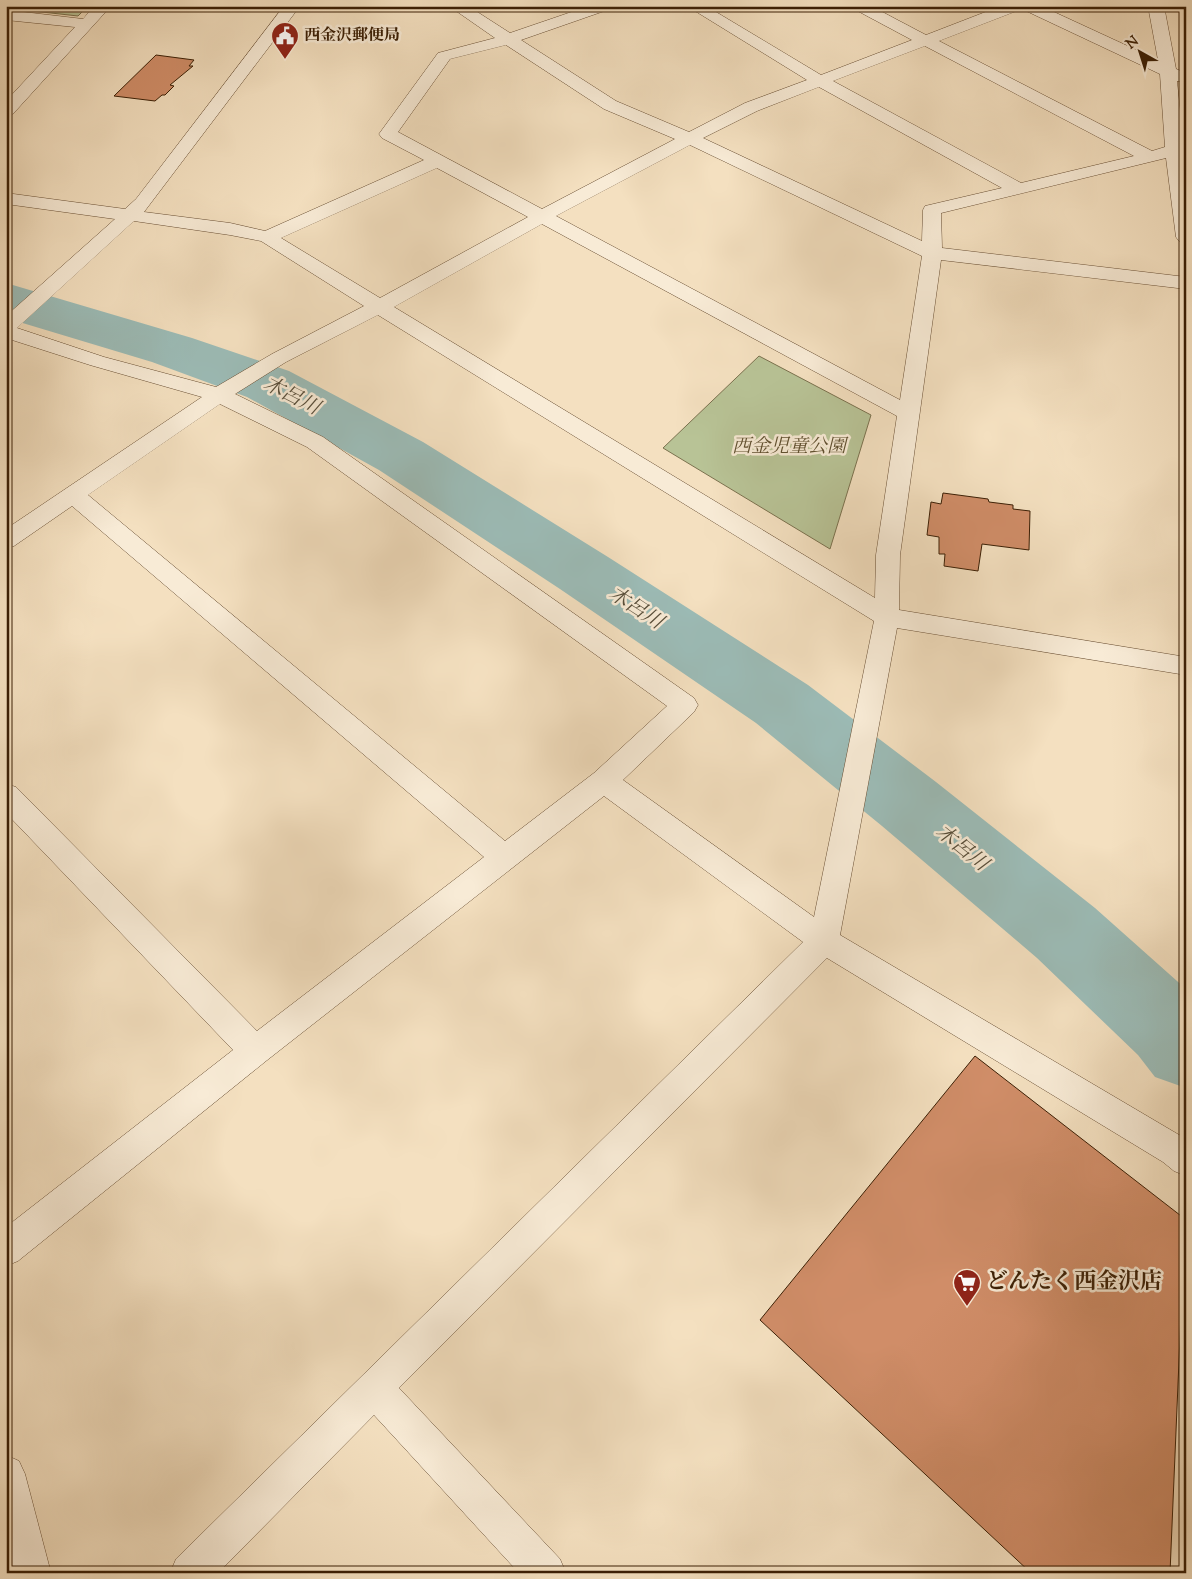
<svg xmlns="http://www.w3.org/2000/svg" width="1192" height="1579" viewBox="0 0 1192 1579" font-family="'Sorts Mill Goudy','Noto Serif JP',serif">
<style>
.green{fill:#b8c396;stroke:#7a714e}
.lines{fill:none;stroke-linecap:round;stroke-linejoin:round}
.river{fill:#9cbcb7;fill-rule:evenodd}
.building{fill:#d08d68;stroke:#3b1f05}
.minor-casing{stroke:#694f34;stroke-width:1}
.minor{fill:#f8ebd6;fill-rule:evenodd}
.labels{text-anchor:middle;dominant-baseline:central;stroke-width:5;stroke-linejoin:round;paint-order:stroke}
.far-poi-label{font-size:16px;font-weight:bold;fill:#3b1f05;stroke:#f8ebd6;text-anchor:start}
.park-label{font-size:19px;font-style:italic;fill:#605030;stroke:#f8ebd6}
.water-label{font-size:20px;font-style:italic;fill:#584e3a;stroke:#f8ebd6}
.near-poi-label{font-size:22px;font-weight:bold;fill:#3b1f05;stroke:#f8ebd6;text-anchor:start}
</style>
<rect width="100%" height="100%" fill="#f4e0c0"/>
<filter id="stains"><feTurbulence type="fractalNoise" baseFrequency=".004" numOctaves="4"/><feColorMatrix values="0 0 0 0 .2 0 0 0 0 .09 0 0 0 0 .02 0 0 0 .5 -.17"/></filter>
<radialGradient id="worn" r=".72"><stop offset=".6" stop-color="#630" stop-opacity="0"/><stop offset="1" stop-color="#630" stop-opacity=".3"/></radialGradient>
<g class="green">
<polygon points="6,6 88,6 78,16 6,8"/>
<polygon points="759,356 871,415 830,549 663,448"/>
</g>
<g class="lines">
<polygon class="river" points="6,283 192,338 289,371 423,442 608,557 808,685 936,782 1095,908 1186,989 1186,1088 1155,1077 1138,1055 1037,958 882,826 756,723 560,589 379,470 247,397 152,362 6,318"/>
</g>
<g class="building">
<polygon points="156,55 194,60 189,66 193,66 170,85 174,86 165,95 162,95 155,101 114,96"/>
<polygon points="943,493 988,499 989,502 1013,505 1013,509 1030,511 1029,550 982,544 978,571 944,566 945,554 939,554 939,537 927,535 931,502 941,504"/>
<polygon points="975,1056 1185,1219 1170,1573 1031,1573 760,1320"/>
</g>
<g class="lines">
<defs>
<g id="minor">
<polygon points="94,6 111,6 12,115 6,116 6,101 75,27 6,20 6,10 83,19"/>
<path d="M284,6H300L144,212L230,223L265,231L424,160L382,138L379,134L438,53L495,38L449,6H468L510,33L589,6H613L610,9L521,40L616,101L689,132L745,103L807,80L687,6H706L821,75L912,40L854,9L851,6H871L926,35L1001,6H1041L1158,60L1148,6H1164L1176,69L1186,73V81H1177L1186,170V243L1179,241L1176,237L1166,158L941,213L942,248L1186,277V289L941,260L900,555L899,610L1186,657V675L897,628L840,935L1186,1139V1176L1174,1171L1163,1162L827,958L399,1388L560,1559L566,1573H519L374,1415L218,1573H170L176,1559L803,942L604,796L266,1061L18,1261L6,1266V1227L233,1050L6,813V784L16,787L257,1031L484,857L72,506L14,546L6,548V529L202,397L90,365L6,338V316L115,219L6,204V193L125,209L136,199ZM1022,9L1160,74L1165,147L1152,151L939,41ZM506,45L604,109L675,139L542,209L398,132L450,59ZM925,46L1134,156L1021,183L833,81ZM819,87L1002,188L925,206L923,210L922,241L703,138L757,111ZM690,145L922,256L900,400L556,216ZM437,168L528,217L380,298L281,238ZM134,221L230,235L261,241L364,306L272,354L216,387L104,357L17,328ZM542,224L897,416L876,555L875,598L394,307ZM378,315L874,621L814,917L623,780L694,712L698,705L694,698L323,437L235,394L286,362ZM220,404L307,447L667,706L594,773L505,841L88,495Z"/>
<polygon points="6,1455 19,1461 25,1474 51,1573 11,1573 6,1553"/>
</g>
</defs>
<use href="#minor" class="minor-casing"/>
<use href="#minor" class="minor"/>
</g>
<defs>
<symbol id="civic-pin" viewBox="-11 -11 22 30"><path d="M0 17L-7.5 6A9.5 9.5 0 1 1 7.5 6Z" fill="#8f2418" stroke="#f8ebd6"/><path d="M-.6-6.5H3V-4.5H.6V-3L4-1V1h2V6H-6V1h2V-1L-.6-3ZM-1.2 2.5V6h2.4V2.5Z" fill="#fff"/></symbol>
<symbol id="supermarket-pin" viewBox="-11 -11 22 30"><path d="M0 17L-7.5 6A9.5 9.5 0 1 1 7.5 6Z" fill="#8f2418" stroke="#f8ebd6"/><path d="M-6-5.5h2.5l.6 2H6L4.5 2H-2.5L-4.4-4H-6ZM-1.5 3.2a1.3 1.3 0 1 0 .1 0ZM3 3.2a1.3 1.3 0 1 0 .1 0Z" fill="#fff"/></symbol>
</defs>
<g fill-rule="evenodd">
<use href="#civic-pin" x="269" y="20" width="32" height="43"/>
<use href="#supermarket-pin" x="951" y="1267" width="32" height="43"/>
</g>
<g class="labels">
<g class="far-poi-label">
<text x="304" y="36">西金沢郵便局</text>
</g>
<g class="park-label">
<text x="789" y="447">西金児童公園</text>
</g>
<g class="water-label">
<text transform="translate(291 397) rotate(27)">木呂川</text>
<text transform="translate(635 609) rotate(33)">木呂川</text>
<text transform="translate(961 849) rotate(39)">木呂川</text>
</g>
<g class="near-poi-label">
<text x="986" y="1283">どんたく西金沢店</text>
</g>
</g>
<rect width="1192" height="1579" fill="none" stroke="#f4e0c0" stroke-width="25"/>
<rect x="8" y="8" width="1177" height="1564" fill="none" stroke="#3b1f05" stroke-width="2.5"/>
<rect x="12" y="12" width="1167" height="1554" fill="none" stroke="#3b1f05"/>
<g transform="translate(1140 52) rotate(321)" stroke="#f8ebd6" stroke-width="4" paint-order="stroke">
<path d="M0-4L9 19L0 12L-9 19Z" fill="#3b1f05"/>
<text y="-8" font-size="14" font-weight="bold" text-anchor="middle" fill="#3b1f05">N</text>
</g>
<rect width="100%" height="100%" filter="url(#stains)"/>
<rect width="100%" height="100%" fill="url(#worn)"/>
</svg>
